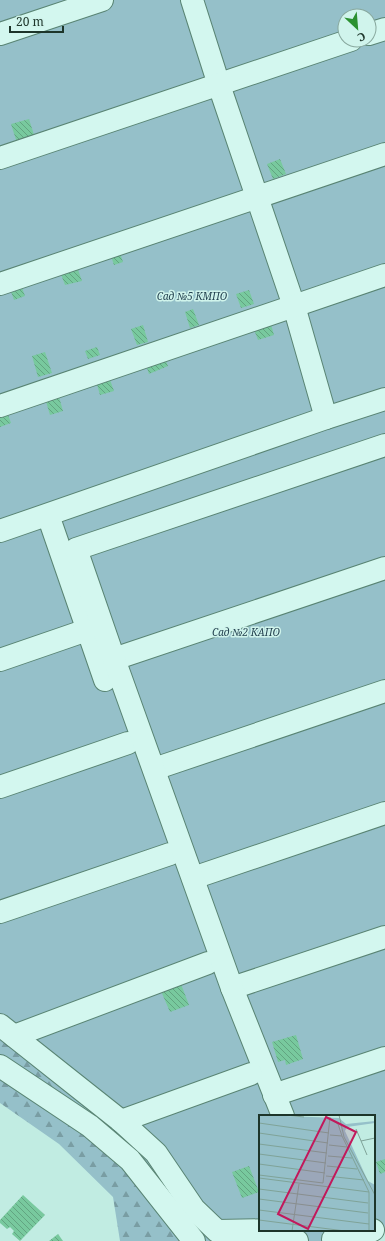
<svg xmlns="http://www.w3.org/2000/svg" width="385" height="1241" viewBox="0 0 385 1241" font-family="'Noto Serif',serif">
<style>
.forest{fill:url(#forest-firs)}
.green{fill:#95c0c9;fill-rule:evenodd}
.building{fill:url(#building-back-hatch)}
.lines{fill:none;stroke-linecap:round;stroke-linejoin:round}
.minor-casing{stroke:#598473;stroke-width:24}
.minor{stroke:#d3f7ef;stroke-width:22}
.labels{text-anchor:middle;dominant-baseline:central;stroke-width:3;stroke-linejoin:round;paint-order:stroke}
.park-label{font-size:10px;font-style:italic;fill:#244250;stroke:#d0f4ec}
.inset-road{fill:none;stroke:#7fa398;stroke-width:1}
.view{fill:#c2185b;fill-opacity:0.15;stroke:#c2185b;stroke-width:2}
.inset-edge{fill:none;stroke:#1d352a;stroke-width:2}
</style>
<defs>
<pattern id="forest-firs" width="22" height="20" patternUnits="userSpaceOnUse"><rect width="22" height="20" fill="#95c0c9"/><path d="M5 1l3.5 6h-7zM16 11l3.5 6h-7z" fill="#799da3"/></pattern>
<pattern id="building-back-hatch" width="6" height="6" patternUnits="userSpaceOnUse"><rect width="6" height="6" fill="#78c99e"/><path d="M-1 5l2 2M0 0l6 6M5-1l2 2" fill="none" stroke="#62a481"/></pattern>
</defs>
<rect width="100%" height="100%" fill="#c1ece2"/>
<polygon class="forest" points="0,1036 141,1151 203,1241 120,1241 113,1197 59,1144 0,1103"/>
<path class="green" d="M0,0H385V1231L363,1241H203L141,1151L0,1036ZM345,16H369V40H345ZM260,1116H374V1230H260Z"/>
<g class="building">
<polygon points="29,119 35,138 17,143 11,124"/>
<polygon points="280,159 286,174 273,179 267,164"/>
<polygon points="119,250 123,262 114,265 110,253"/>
<polygon points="76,264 82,281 65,285 59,269"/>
<polygon points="20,282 25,296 14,300 9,286"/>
<polygon points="249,290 254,304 241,308 236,294"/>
<polygon points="193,309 199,325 190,328 185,312"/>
<polygon points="270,321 274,335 258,340 253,327"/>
<polygon points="143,325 148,342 137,345 131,329"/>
<polygon points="97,347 100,355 88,359 85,351"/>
<polygon points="45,352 52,373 38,377 32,356"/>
<polygon points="164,356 168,366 149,374 145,362"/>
<polygon points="109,377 114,391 100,395 96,381"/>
<polygon points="58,393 63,411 50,415 45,398"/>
<polygon points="6,409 11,423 0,427 0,411"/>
<polygon points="181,984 189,1005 170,1012 161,991"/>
<polygon points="296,1035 303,1059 286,1065 285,1060 278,1062 272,1042"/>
<polygon points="385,1159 385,1172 380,1174 376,1162"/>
<polygon points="249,1166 259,1192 242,1198 232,1172"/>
<polygon points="23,1195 45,1215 20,1241 12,1234 14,1231 10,1227 7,1229 0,1223 0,1220"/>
<polygon points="58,1234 63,1241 49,1241"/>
</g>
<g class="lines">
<defs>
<g id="minor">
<polyline points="192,0 219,85 294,306 326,418"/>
<polyline points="0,34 102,0"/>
<polyline points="369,34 385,29"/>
<polyline points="0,158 351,40"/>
<polyline points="0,284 385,154"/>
<polyline points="0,406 385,275"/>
<polyline points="48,515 105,680"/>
<polyline points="0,531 326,418 385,399"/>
<polyline points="114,659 385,568"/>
<polyline points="0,660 87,630"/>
<polyline points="154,769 385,691"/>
<polyline points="0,787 128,743"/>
<polyline points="193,878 385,813"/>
<polyline points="0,912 170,854"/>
<polyline points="232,988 385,937"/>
<polyline points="0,1025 121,1121 156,1153 194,1209 217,1231 278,1230 297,1241"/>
<polyline points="14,1036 208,963"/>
<polyline points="0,1066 90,1126 130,1160 194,1241"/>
<polyline points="274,1095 385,1058"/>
<polyline points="283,1116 232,988 114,659 76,549 385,445"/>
<polyline points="121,1121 251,1074"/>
<polyline points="333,1239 356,1238 373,1230"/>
</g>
</defs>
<use href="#minor" class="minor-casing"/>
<use href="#minor" class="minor"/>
</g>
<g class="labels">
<g class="park-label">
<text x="192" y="296">Сад №5 КМПО</text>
<text x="246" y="632">Сад №2 КАПО</text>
</g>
</g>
<g transform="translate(259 1115)">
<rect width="116" height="116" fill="#c1ece2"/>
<path d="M80,3L87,9L116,6V8L88,12L86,16L109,66L116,70V116H111L97,51L82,18Z" fill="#95c0c9"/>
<path d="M0,0L80,3L82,18L111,75V116H0Z" fill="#95c0c9"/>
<path class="inset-road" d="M27,0L45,2M43,0H91M80,0L85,22L116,80M73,5L79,9L83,21L110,77V116M0,8L70,18M97,14L108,40M0,18L69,28M71,20L83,21M102,26L116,23M0,29L68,38M70,30L88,32M0,39L67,48M69,41L93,43M0,49L66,58M68,51L98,54M0,60L64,68L71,2M67,61L105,65M0,63L110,77M0,74L109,88M0,84L109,98M0,95L110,109M0,105L86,116M33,116L40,69"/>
<path class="view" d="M67,2L97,17L49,114L19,99Z"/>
<rect width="116" height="116" class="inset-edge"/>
</g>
<g transform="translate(357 28) rotate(154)"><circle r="19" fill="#d0f4ec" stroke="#88a89e"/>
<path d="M0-3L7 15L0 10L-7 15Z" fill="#2b9131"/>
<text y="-6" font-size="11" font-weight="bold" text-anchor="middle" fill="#1d352a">С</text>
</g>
<path d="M10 26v6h53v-6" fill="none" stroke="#1d352a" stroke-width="2"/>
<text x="16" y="26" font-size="12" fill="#1d352a" stroke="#d0f4ec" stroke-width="3" paint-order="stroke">20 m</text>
</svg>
